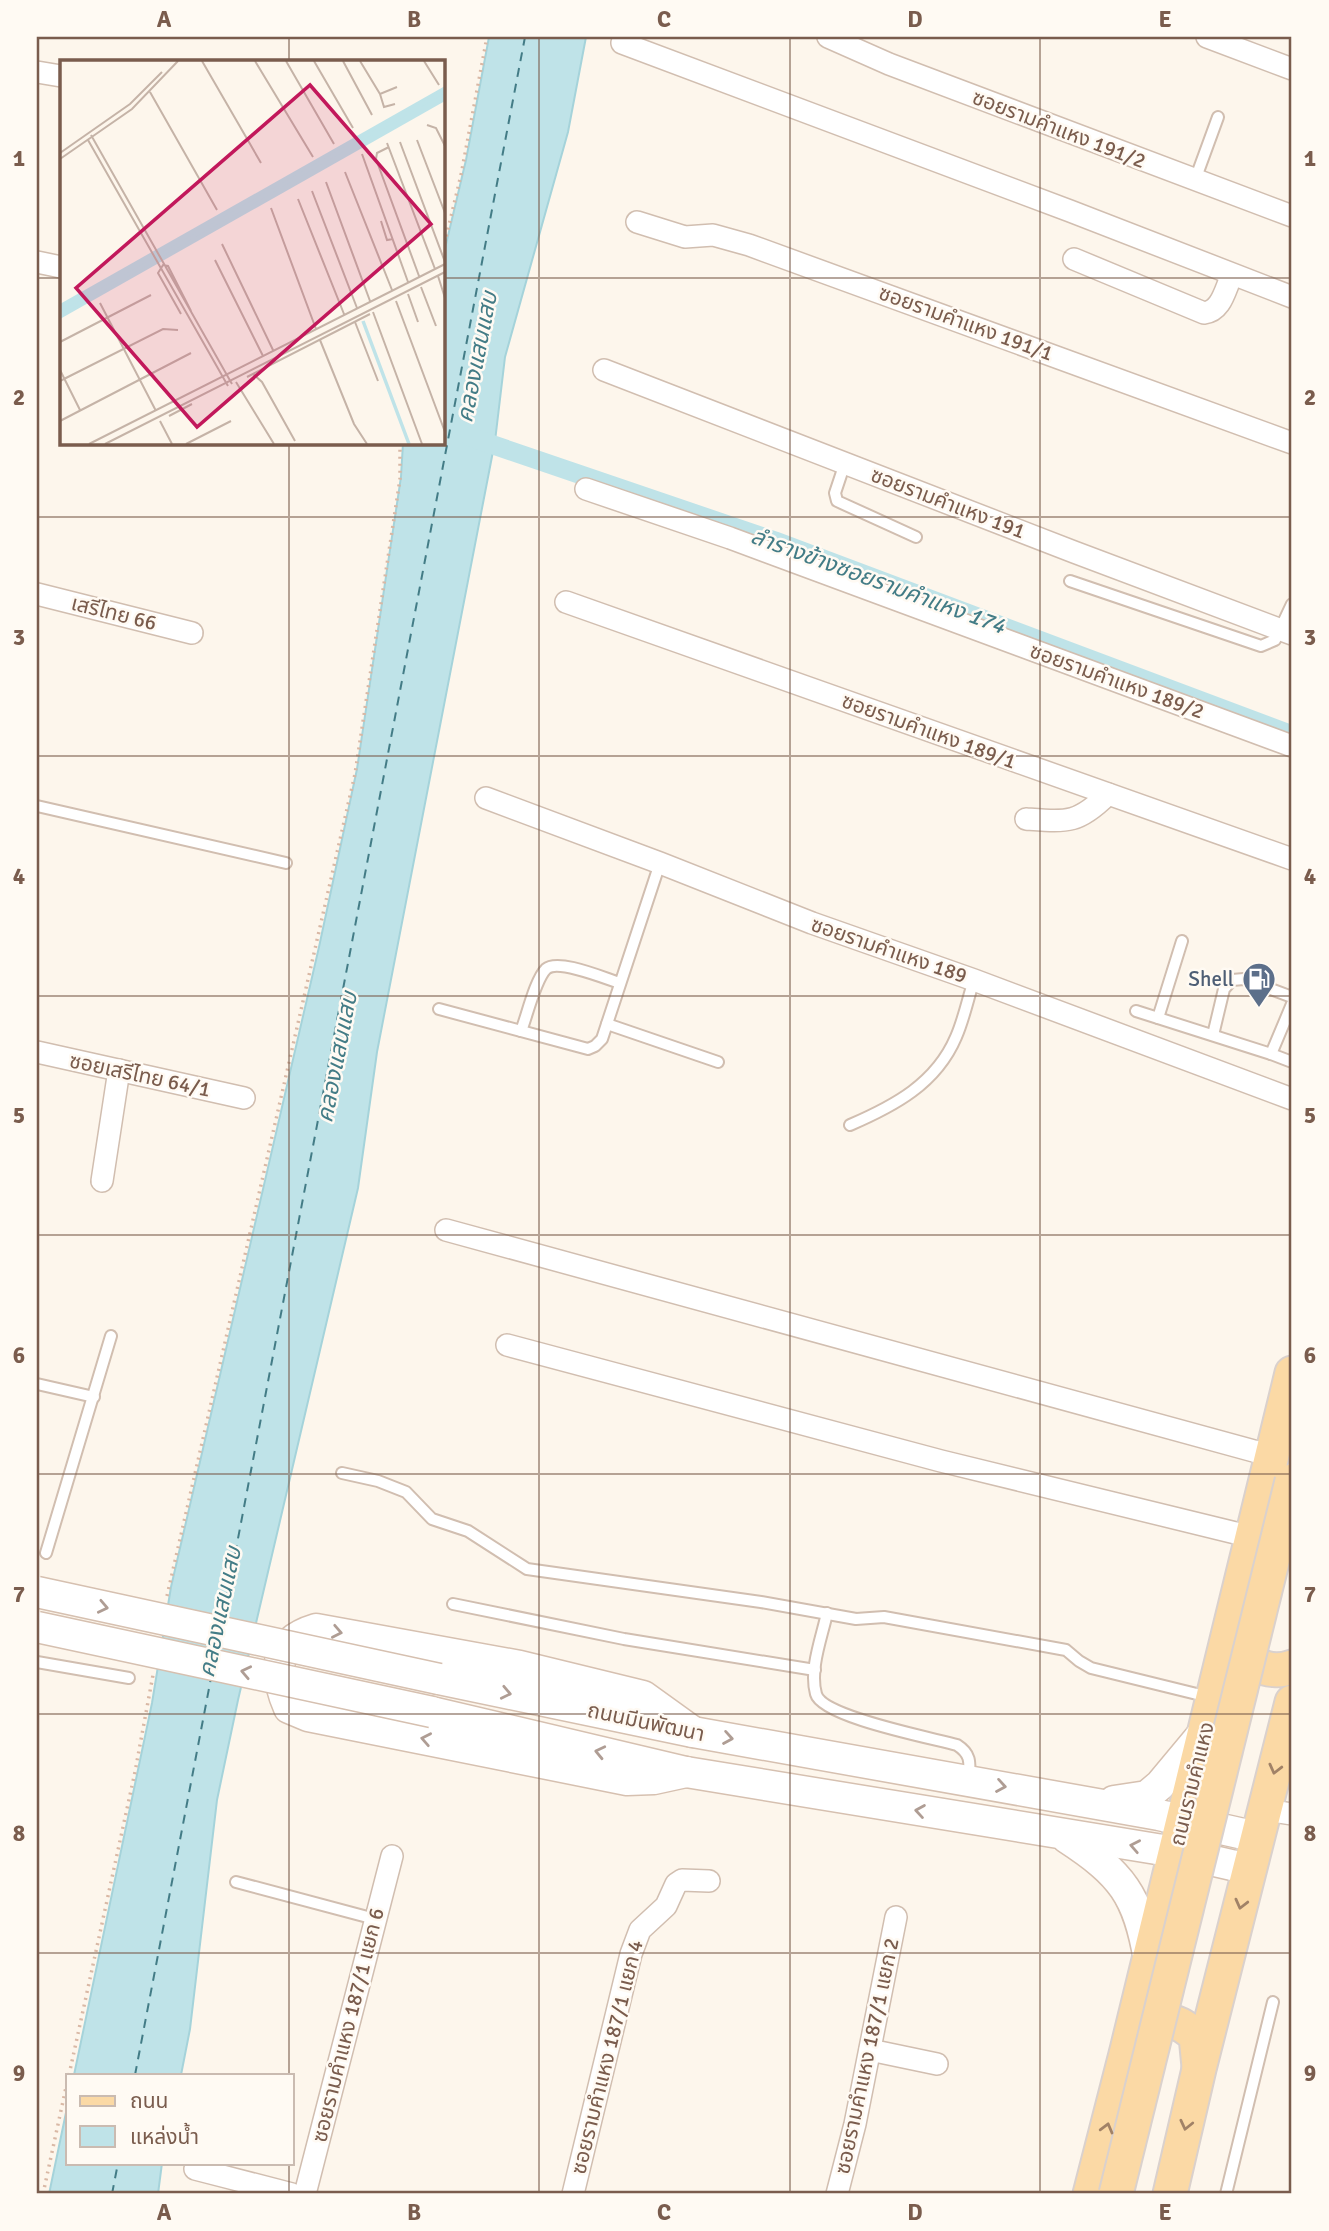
<svg xmlns="http://www.w3.org/2000/svg" width="1329" height="2231" viewBox="0 0 1329 2231" font-family="Signika,'Noto Sans Thai',sans-serif">
<style>
.water{fill:#bfe3e8;stroke:#a5d3da;stroke-width:2}
.lines{fill:none;stroke-linecap:round;stroke-linejoin:round}
.canal{stroke:#bfe3e8;stroke-width:19}
.ferry{stroke:#437c86;stroke-width:2;stroke-dasharray:9 7;stroke-linecap:butt}
.lane-casing{stroke:#d1beb0;stroke-width:14}
.street-casing{stroke:#d1beb0;stroke-width:24}
.secondary-casing{stroke:#d6c0b0;stroke-width:33}
.primary-casing{stroke:#dad1cd;stroke-width:37}
.path{stroke:#d9b8a5;stroke-width:3.5;stroke-dasharray:2 5;stroke-linecap:butt}
.lane{stroke:#fff;stroke-width:10}
.street{stroke:#fff;stroke-width:21}
.secondary{stroke:#fff;stroke-width:30}
.primary{stroke:#fbd9a5;stroke-width:33}
.secondary-bridge-casing{stroke:#d6c0b0;stroke-width:33;stroke-linecap:butt}
.primary-bridge-casing{stroke:#dad1cd;stroke-width:37;stroke-linecap:butt}
.secondary-bridge{stroke:#fff;stroke-width:30}
.primary-bridge{stroke:#fbd9a5;stroke-width:33}
.oneway{stroke:#af9d94}
.oneway2{stroke:#a18267}
.grid{fill:none;stroke:#7a5c4d;stroke-width:2;stroke-opacity:0.55}
.labels{text-anchor:middle;dominant-baseline:central;stroke-width:5;stroke-linejoin:round;paint-order:stroke}
.street-label{font-size:21px;fill:#7a5c4d;stroke:#fffaf3}
.service-label{font-size:21px;fill:#4e5e75;stroke:#fffaf3;text-anchor:end}
.water-label{font-size:23px;font-style:italic;fill:#437c86;stroke:#fffaf3}
.inset-river{fill:none;stroke:#bfe3e8;stroke-width:3.5}
.inset-road{fill:none;stroke:#c5b3a7;stroke-width:2}
.view{fill:#c2185b;fill-opacity:0.15;stroke:#c2185b;stroke-width:3.5}
.inset-edge{fill:none;stroke:#7a5c4d;stroke-width:3.5}
.neatline{fill:none;stroke:#7a5c4d;stroke-width:2.5}
.grid-label{font-size:23px;text-anchor:middle;font-weight:bold;fill:#7a5c4d}
</style>
<rect width="100%" height="100%" fill="#fdf6ec"/>
<g class="water">
<polygon points="489,37 586,37 568,132 505,357 495,441 377,1052 358,1188 238,1700 217,1800 190,2029 181,2075 74,2075 152,1703 171,1587 319,947 357,769 401,477 403,443 443,443 443,257 466,160"/>
<polygon points="68,2103 68,2163 162,2163 158,2194 49,2194"/>
</g>
<g class="lines">
<polyline class="canal" points="470,437 775,541 1292,735"/>
<g class="ferry">
<polyline points="223,1617 525,37"/>
<polyline points="135,2075 211,1678"/>
<polyline points="112,2194 118,2163"/>
</g>
<defs>
<g id="lane">
<polyline points="1195,180 1218,117"/>
<polyline points="845,463 835,493 837,501 916,537"/>
<polyline points="1070,581 1261,646 1275,640 1292,604"/>
<polyline points="37,806 286,863"/>
<polyline points="1292,1004 1271,1054 1292,1062"/>
<polyline points="439,1009 588,1049 595,1046 602,1039 660,863"/>
<polyline points="1136,1011 1271,1054"/>
<polyline points="1158,1018 1182,941"/>
<polyline points="607,1024 718,1062"/>
<path d="M521,1031C527,1016 535,980 546,969C558,958 606,979 620,983"/>
<polyline points="1213,1035 1224,989 1232,980 1244,979 1292,997"/>
<path d="M850,1125C894,1106 936,1084 956,1037C964,1019 968,998 974,980"/>
<polyline points="37,1384 94,1397"/>
<polyline points="342,1473 378,1481 406,1492 432,1519 468,1531 527,1569 761,1602 856,1619 884,1617 1066,1650 1079,1661 1091,1668 1209,1697"/>
<polyline points="46,1553 111,1336"/>
<polyline points="453,1604 624,1639 815,1670"/>
<path d="M827,1613C822,1637 809,1669 816,1694C822,1717 932,1738 957,1745C971,1754 970,1762 969,1778"/>
<polyline points="37,1662 129,1678"/>
<polyline points="236,1882 375,1919"/>
<polyline points="1226,2194 1273,2002"/>
</g>
<g id="street">
<polyline points="828,37 889,64 1292,216"/>
<polyline points="1207,37 1292,69"/>
<polyline points="622,43 1070,211 1292,297"/>
<polyline points="37,72 61,76"/>
<polyline points="637,222 685,237 713,235 749,245 1292,443"/>
<path d="M1074,259L1204,313C1222,311 1225,289 1232,275"/>
<polyline points="37,262 61,267"/>
<polyline points="604,370 1074,552 1292,634"/>
<polyline points="586,489 730,538 1292,746"/>
<polyline points="37,594 192,633"/>
<polyline points="566,602 1292,859"/>
<polyline points="486,798 660,863 812,923 974,980 1292,1099"/>
<path d="M1026,819C1067,822 1078,824 1108,794"/>
<polyline points="37,1052 244,1098"/>
<polyline points="102,1181 119,1070"/>
<polyline points="446,1230 1272,1456"/>
<polyline points="507,1345 941,1461 1252,1537"/>
<polyline points="1265,1810 1292,1814"/>
<polyline points="870,2050 937,2064"/>
<polyline points="195,2169 292,2194"/>
<polyline points="305,2194 392,1856"/>
<polyline points="573,2194 631,1954 640,1930 666,1906 676,1884 682,1880 709,1881"/>
<polyline points="837,2194 855,2124 896,1917"/>
</g>
<g id="secondary">
<polyline points="439,1679 693,1732 1159,1815 1257,1837"/>
<polyline points="432,1712 686,1772 1175,1852 1249,1869"/>
<path d="M686,1772L654,1779L627,1780L308,1716L289,1708C273,1671 273,1642 316,1629L520,1666L643,1696L693,1732"/>
<polyline points="1114,1801 1147,1796 1160,1785 1205,1731"/>
<path d="M1067,1838C1122,1874 1138,1895 1149,1960"/>
</g>
<g id="primary">
<path d="M1235,1636C1241,1662 1268,1676 1292,1667"/>
<path d="M1138,2038C1159,2017 1173,2015 1196,2036L1199,2067"/>
<polyline points="1090,2194 1127,2050 1292,1373"/>
<polyline points="1170,2194 1199,2069 1292,1702"/>
</g>
</defs>
<use href="#lane" class="lane-casing"/>
<use href="#street" class="street-casing"/>
<use href="#secondary" class="secondary-casing"/>
<use href="#primary" class="primary-casing"/>
<g class="path">
<polyline points="443,250 461,175 487,37"/>
<polyline points="167,1596 355,774 400,479 400,443"/>
<polyline points="69,2075 135,1772 153,1675"/>
<polyline points="43,2194 68,2078"/>
</g>
<use href="#lane" class="lane"/>
<use href="#street" class="street"/>
<use href="#secondary" class="secondary"/>
<use href="#primary" class="primary"/>
<defs>
<g id="secondary-bridge">
<polyline points="37,1592 439,1679"/>
<polyline points="37,1627 432,1712"/>
</g>
<polyline id="primary-bridge" points="1116,2194 1292,1481"/>
</defs>
<use href="#secondary-bridge" class="secondary-bridge-casing"/>
<use href="#primary-bridge" class="primary-bridge-casing"/>
<use href="#secondary-bridge" class="secondary-bridge"/>
<use href="#primary-bridge" class="primary-bridge"/>
</g>
<defs><path id="oneway-chevron" d="M-2-3.5L2.5 0L-2 3.5" fill="none" stroke-width="1.6" stroke-linecap="round" stroke-linejoin="round" transform="scale(1.75)"/></defs>
<g class="oneway">
<use href="#oneway-chevron" transform="translate(103 1607) rotate(12)"/>
<use href="#oneway-chevron" transform="translate(337 1632) rotate(11)"/>
<use href="#oneway-chevron" transform="translate(246 1672) rotate(-168)"/>
<use href="#oneway-chevron" transform="translate(506 1693) rotate(12)"/>
<use href="#oneway-chevron" transform="translate(728 1738) rotate(10)"/>
<use href="#oneway-chevron" transform="translate(426 1739) rotate(-169)"/>
<use href="#oneway-chevron" transform="translate(600 1752) rotate(-167)"/>
<use href="#oneway-chevron" transform="translate(1001 1786) rotate(10)"/>
<use href="#oneway-chevron" transform="translate(920 1811) rotate(-171)"/>
<use href="#oneway-chevron" transform="translate(1135 1846) rotate(-169)"/>
</g>
<g class="oneway2">
<use href="#oneway-chevron" transform="translate(1275 1769) rotate(104)"/>
<use href="#oneway-chevron" transform="translate(1241 1904) rotate(104)"/>
<use href="#oneway-chevron" transform="translate(1186 2125) rotate(103)"/>
<use href="#oneway-chevron" transform="translate(1107 2128) rotate(-75)"/>
</g>
<path class="grid" d="M289,37V61M539,37V2194M790,37V2194M1040,37V2194M37,278H61M443,278H1292M289,443V2075M37,517H1292M37,756H1292M37,996H1292M37,1235H1292M37,1474H1292M37,1714H1292M37,1953H1292M289,2163V2194"/>
<defs>
<symbol id="fuel-pin" viewBox="-11 -11 22 30"><path d="M0 17L-7.5 6A9.5 9.5 0 1 1 7.5 6Z" fill="#5c6f8a" stroke="#fffaf3"/><path d="M-5.5-6h7V0h2V4h1.3V-2.5L3-4.5l.8-.8L6-3V5H2.5V1h-1V6h-7ZM-4.2-4.7v3.2H.2V-4.7Z" fill="#fff"/></symbol>
</defs>
<g fill-rule="evenodd">
<use href="#fuel-pin" x="1240" y="960" width="38" height="52"/>
</g>
<g class="labels">
<g class="street-label">
<text transform="translate(1059 129) rotate(21)">ซอยรามคำแหง 191/2</text>
<text transform="translate(966 323) rotate(20)">ซอยรามคำแหง 191/1</text>
<text transform="translate(948 503) rotate(21)">ซอยรามคำแหง 191</text>
<text transform="translate(114 613) rotate(14)">เสรีไทย 66</text>
<text transform="translate(1117 681) rotate(20)">ซอยรามคำแหง 189/2</text>
<text transform="translate(929 731) rotate(20)">ซอยรามคำแหง 189/1</text>
<text transform="translate(889 950) rotate(19)">ซอยรามคำแหง 189</text>
<text transform="translate(140 1075) rotate(12)">ซอยเสรีไทย 64/1</text>
<text transform="translate(646 1722) rotate(12)">ถนนมีนพัฒนา</text>
<text transform="translate(1192 1784) rotate(-76)">ถนนรามคำแหง</text>
<text transform="translate(348 2025) rotate(-76)">ซอยรามคำแหง 187/1 แยก 6</text>
<text transform="translate(867 2056) rotate(-78)">ซอยรามคำแหง 187/1 แยก 2</text>
<text transform="translate(607 2057) rotate(-76)">ซอยรามคำแหง 187/1 แยก 4</text>
</g>
<g class="service-label">
<text x="1234" y="979">Shell</text>
</g>
<g class="water-label">
<text transform="translate(477 357) rotate(-79)">คลองแสนแสบ</text>
<text transform="translate(878 581) rotate(20)">ลำรางข้างซอยรามคำแหง 174</text>
<text transform="translate(337 1057) rotate(-79)">คลองแสนแสบ</text>
<text transform="translate(220 1612) rotate(-78)">คลองแสนแสบ</text>
</g>
</g>
<g transform="translate(60 60)">
<rect width="385" height="385" fill="#fdf6ec"/>
<path d="M385,26V41L0,259V244Z" fill="#bfe3e8"/>
<path class="inset-river" d="M101,195L385,31M0,254L93,200M303,261L349,384"/>
<path class="inset-road" d="M142,1L201,103M195,1L253,97M226,1L274,84M254,1L293,68M283,1L312,55M300,1L320,34L337,27M364,1L379,25M90,32L157,150M320,34L324,47L335,44M367,65L376,68L385,86M31,75L172,324M28,80L168,326M357,80L385,153M340,82L385,202M327,83L375,209M329,87L317,93L316,99L359,216M0,93L70,44L102,12M302,94L348,222M0,99L72,49L118,1M285,112L332,230M266,122L310,241M252,131L297,248M238,139L284,254M211,148L256,269M321,161L327,180L333,179M162,184L213,290M155,200L203,296M378,216L385,238M361,227L376,266M348,234L358,262M336,241L385,372M40,243L96,351M313,252L362,384M121,254L98,213L103,205L108,206L131,251M295,262L318,321M260,280L294,364L307,384M0,282L91,235M0,310L20,350M193,314L202,322L235,381M187,317L310,254M0,321L103,269L118,270M176,322L214,384M109,356L132,344M0,361L131,293M100,361L112,384M29,384L385,204M45,384L385,212M126,384L171,361"/>
<path class="view" d="M250,25L371,164L137,367L16,228Z"/>
<rect width="385" height="385" class="inset-edge"/>
</g>
<rect width="1329" height="2231" fill="none" stroke="#fffaf3" stroke-width="77"/>
<rect x="66" y="2074" width="228" height="91" fill="#fffaf3" stroke="#cabbb1" stroke-width="2"/>
<rect x="80" y="2096" width="35" height="10" fill="#fbd9a5" stroke="#cabbb1" stroke-width="2"/>
<text x="130" y="2108" font-size="21" fill="#7a5c4d">ถนน</text>
<rect x="80" y="2126" width="35" height="21" fill="#bfe3e8" stroke="#cabbb1" stroke-width="2"/>
<text x="130" y="2144" font-size="21" fill="#7a5c4d">แหล่งน้ำ</text>
<rect x="38" y="38" width="1252" height="2154" class="neatline"/>
<g class="grid-label">
<text x="164" y="27">A</text>
<text x="414" y="27">B</text>
<text x="664" y="27">C</text>
<text x="915" y="27">D</text>
<text x="1165" y="27">E</text>
<text x="19" y="166">1</text>
<text x="1310" y="166">1</text>
<text x="19" y="405">2</text>
<text x="1310" y="405">2</text>
<text x="19" y="645">3</text>
<text x="1310" y="645">3</text>
<text x="19" y="884">4</text>
<text x="1310" y="884">4</text>
<text x="19" y="1123">5</text>
<text x="1310" y="1123">5</text>
<text x="19" y="1363">6</text>
<text x="1310" y="1363">6</text>
<text x="19" y="1602">7</text>
<text x="1310" y="1602">7</text>
<text x="19" y="1841">8</text>
<text x="1310" y="1841">8</text>
<text x="19" y="2081">9</text>
<text x="1310" y="2081">9</text>
<text x="164" y="2220">A</text>
<text x="414" y="2220">B</text>
<text x="664" y="2220">C</text>
<text x="915" y="2220">D</text>
<text x="1165" y="2220">E</text>
</g>
</svg>
